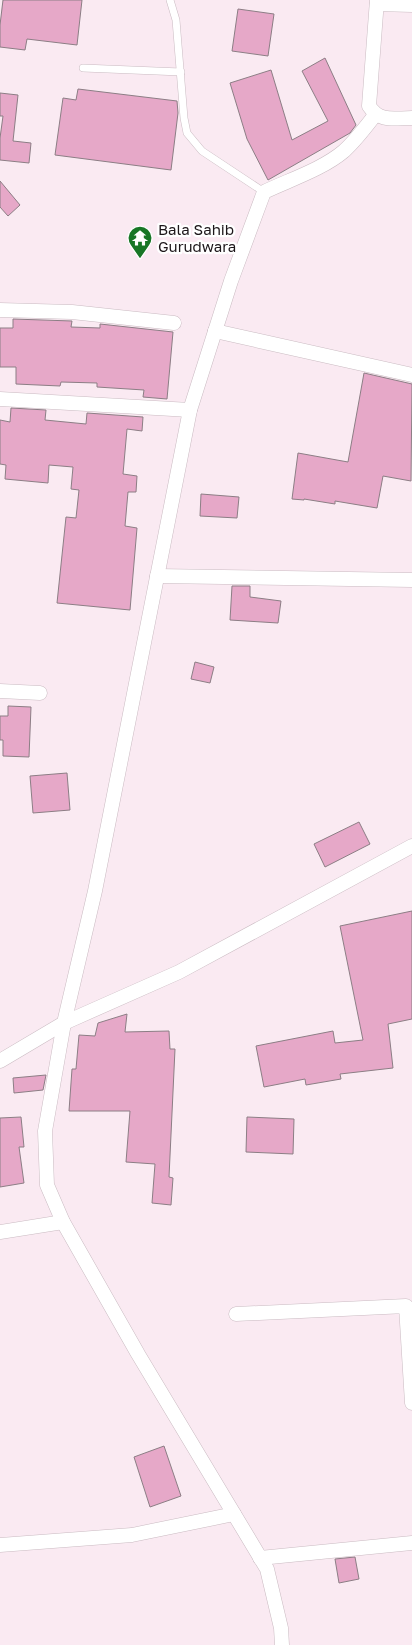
<svg xmlns="http://www.w3.org/2000/svg" width="412" height="1645" viewBox="0 0 412 1645" font-family="'Golos Text',sans-serif">
<style>
.building{fill:#e6a8c8;stroke:#8c7e85}
.lines{fill:none;stroke-linecap:round;stroke-linejoin:round}
.service-casing{stroke:#cabbc2;stroke-width:8}
.minor-casing{stroke:#cabbc2;stroke-width:15}
.service{stroke:#fff;stroke-width:7}
.minor{stroke:#fff;stroke-width:14}
.labels{text-anchor:middle;dominant-baseline:central;stroke-width:4.5;stroke-linejoin:round;paint-order:stroke}
.poi-label{font-size:15px;fill:#1d171a;stroke:#fff;text-anchor:start}
</style>
<rect width="100%" height="100%" fill="#faeaf2"/>
<g class="building">
<polygon points="3,0 82,0 77,45 27,39 25,50 0,47 0,25"/>
<polygon points="238,9 274,14 268,56 232,51"/>
<polygon points="325,58 356,125 350,133 268,180 247,139 230,83 271,70 292,140 328,121 302,71"/>
<polygon points="78,89 177,101 178,113 171,170 55,155 63,98 76,100"/>
<polygon points="0,93 18,95 13,141 31,143 29,163 0,160 0,138 3,116 0,116"/>
<polygon points="0,181 20,205 8,216 0,207"/>
<polygon points="13,319 72,321 71,327 100,328 100,324 173,332 167,399 143,397 144,390 97,387 97,383 61,382 60,386 16,384 16,367 0,367 0,328 13,328"/>
<polygon points="364,373 412,384 411,481 383,476 377,508 335,501 335,504 304,499 304,500 292,499 298,453 348,462"/>
<polygon points="11,408 46,410 45,420 86,424 87,413 143,417 142,431 127,429 123,474 137,476 136,492 128,492 125,526 137,528 130,610 57,603 66,517 76,518 79,490 71,489 73,467 49,465 48,483 5,479 6,465 0,464 0,420 10,422"/>
<polygon points="201,494 239,497 237,518 200,516"/>
<polygon points="232,586 250,586 250,597 281,601 278,623 230,620"/>
<polygon points="195,662 214,667 210,683 191,679"/>
<polygon points="8,706 31,707 29,757 3,756 3,740 0,740 0,716 8,716"/>
<polygon points="67,773 70,810 33,813 30,776"/>
<polygon points="359,822 370,844 325,867 314,844"/>
<polygon points="412,911 412,1019 388,1024 393,1068 340,1074 341,1079 306,1085 305,1079 264,1087 256,1046 333,1031 335,1043 363,1040 340,926"/>
<polygon points="127,1014 125,1032 169,1031 170,1049 175,1049 169,1177 173,1178 171,1205 152,1203 155,1164 126,1162 130,1111 69,1111 72,1069 76,1069 79,1035 95,1036 98,1023"/>
<polygon points="46,1075 43,1090 14,1093 13,1078"/>
<polygon points="21,1117 24,1147 19,1147 24,1183 0,1187 0,1118"/>
<polygon points="247,1117 294,1119 293,1154 246,1152"/>
<polygon points="164,1446 181,1496 150,1507 134,1457"/>
<polygon points="355,1557 359,1579 339,1583 335,1559"/>
</g>
<g class="lines">
<defs>
<g id="service">
<polyline points="170,0 176,20 184,118 187,133 202,151 264,192"/>
<polyline points="83,68 181,72"/>
</g>
<g id="minor">
<path d="M377,0L369,106C380,123 394,118 412,118"/>
<polyline points="377,4 412,5"/>
<polyline points="0,310 72,312 174,323"/>
<polyline points="215,331 412,375"/>
<polyline points="0,399 190,410"/>
<polyline points="157,576 412,580"/>
<polyline points="0,691 40,693"/>
<polyline points="0,1061 64,1023 179,972 412,846"/>
<polyline points="0,1232 63,1222"/>
<polyline points="236,1314 406,1306 412,1403"/>
<polyline points="0,1545 132,1535 234,1514"/>
<polyline points="260,1558 412,1543"/>
<path d="M282,1645L281,1628L267,1569L138,1354L63,1222L47,1185L45,1131L64,1023L95,891L190,410L231,281L264,192C289,180 323,169 344,151C356,140 365,128 375,115"/>
</g>
</defs>
<use href="#service" class="service-casing"/>
<use href="#minor" class="minor-casing"/>
<use href="#service" class="service"/>
<use href="#minor" class="minor"/>
</g>
<defs>
<symbol id="temple-pin" viewBox="-11 -11 22 30"><path d="M0 17L-7.5 6A9.5 9.5 0 1 1 7.5 6Z" fill="#187626" stroke="#fff"/><path d="M0-6L5-2H3V0L6.5 2.5H4V6H1.5V3h-3V6H-4V2.5H-6.5L-3 0V-2H-5Z" fill="#fff"/></symbol>
</defs>
<g fill-rule="evenodd">
<use href="#temple-pin" x="126" y="224" width="28" height="38"/>
</g>
<g class="labels">
<g class="poi-label">
<text x="158" y="229">Bala Sahib<tspan x="158" dy="17">Gurudwara</tspan></text>
</g>
</g>
</svg>
